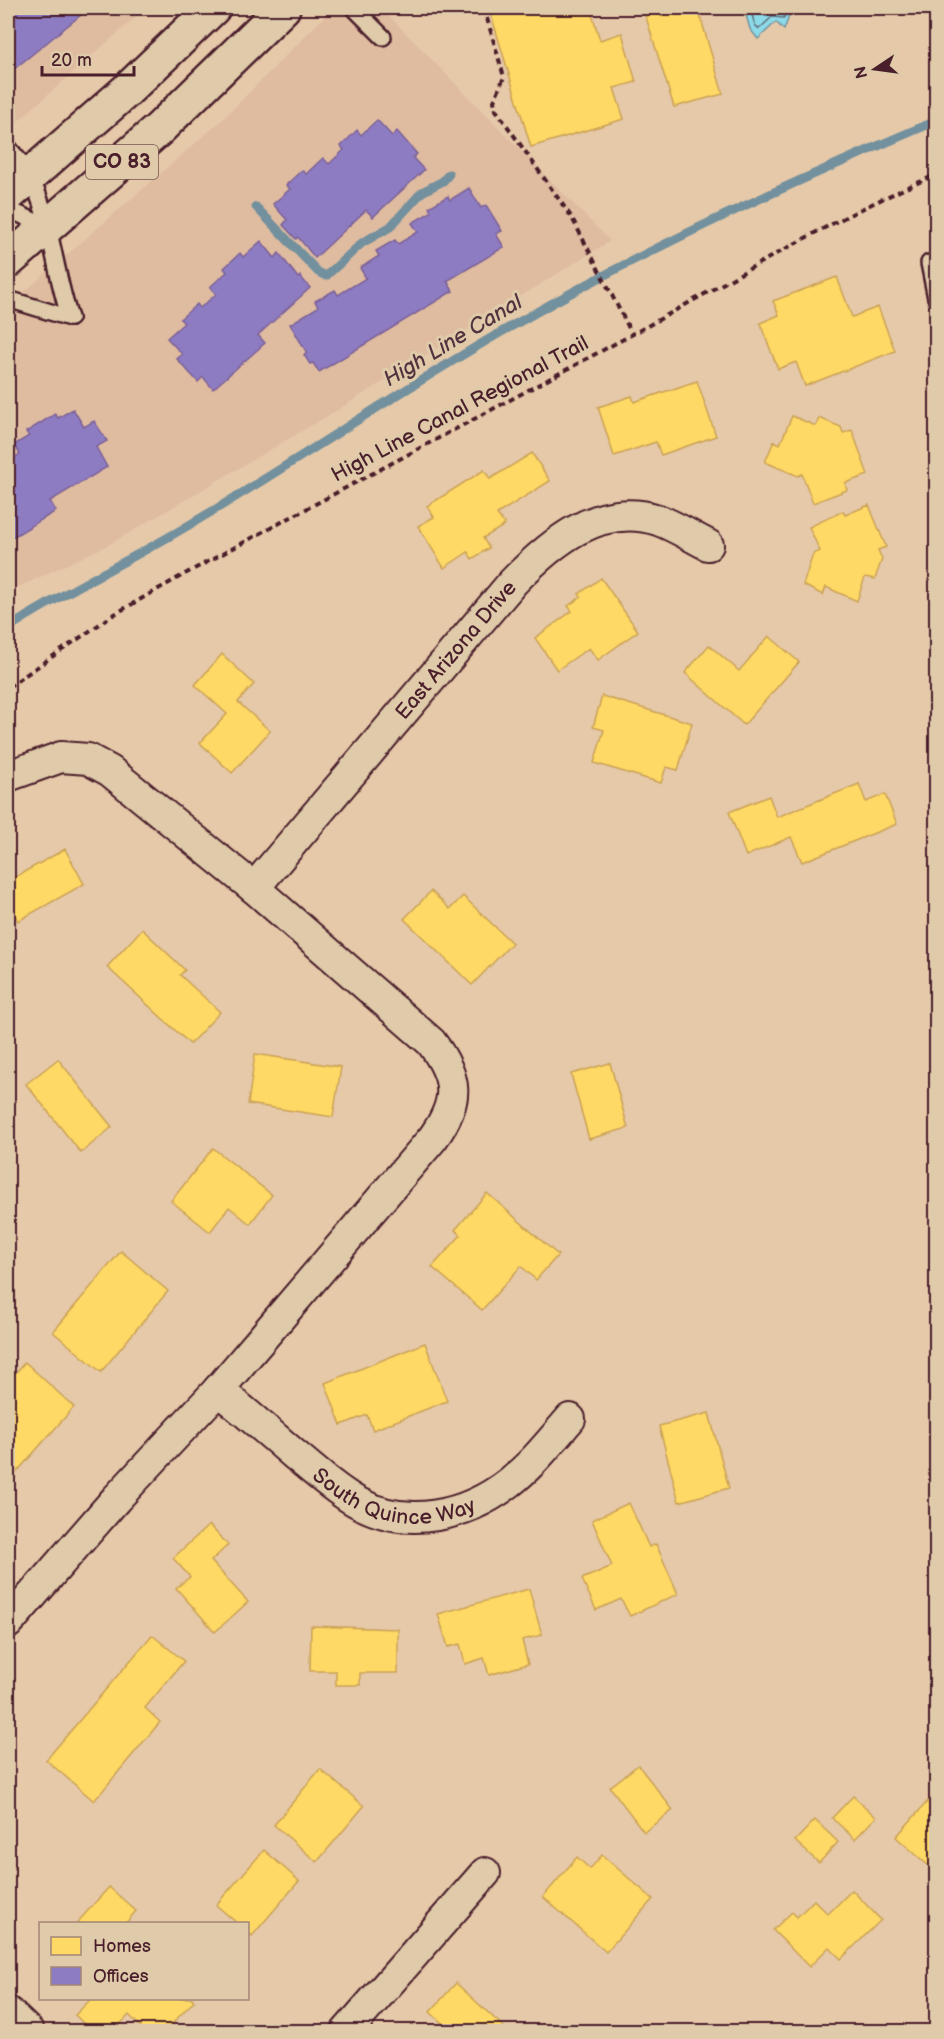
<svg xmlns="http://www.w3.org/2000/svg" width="944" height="2039" viewBox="0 0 944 2039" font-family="'Balsamiq Sans',sans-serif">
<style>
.built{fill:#dfbba0}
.water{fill:#8cdbe9;stroke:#72909d;stroke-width:1.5}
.homes{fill:#ffd966;stroke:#c9a154;stroke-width:1.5}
.offices{fill:#8e7cc3;stroke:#7a6095;stroke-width:1.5}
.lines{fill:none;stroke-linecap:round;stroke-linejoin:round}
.shore{stroke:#646a77;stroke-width:1.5}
.stream{stroke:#72909d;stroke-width:9}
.lane-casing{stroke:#4a1f2b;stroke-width:20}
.street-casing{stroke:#4a1f2b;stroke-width:34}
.primary-casing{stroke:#4a1f2b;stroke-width:38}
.path{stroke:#4a1f2b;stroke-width:4;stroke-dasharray:6 4.5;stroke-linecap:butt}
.lane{stroke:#dfcbaa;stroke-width:15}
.street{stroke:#dfcbaa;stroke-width:30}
.primary{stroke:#dfcbaa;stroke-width:33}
.labels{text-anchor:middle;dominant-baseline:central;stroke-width:6;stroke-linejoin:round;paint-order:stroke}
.shield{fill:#dfcbaa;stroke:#775351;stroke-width:1.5}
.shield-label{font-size:20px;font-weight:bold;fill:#4a1f2b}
.street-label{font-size:21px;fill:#4a1f2b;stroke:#dfcbaa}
.water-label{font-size:22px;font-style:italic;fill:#51323e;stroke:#dfcbaa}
</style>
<rect width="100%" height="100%" fill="#e6c9a9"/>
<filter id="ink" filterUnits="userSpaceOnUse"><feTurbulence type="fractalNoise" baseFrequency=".0167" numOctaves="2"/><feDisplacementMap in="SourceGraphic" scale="12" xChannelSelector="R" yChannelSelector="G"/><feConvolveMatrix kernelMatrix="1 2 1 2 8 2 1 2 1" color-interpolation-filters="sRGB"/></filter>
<g filter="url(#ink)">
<g class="built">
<polygon points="8,8 146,8 8,130"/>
<polygon points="333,8 381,8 610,241 339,409 110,544 8,592 8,306 221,121"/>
</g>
<polygon class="water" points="744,8 792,8 784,30 776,22 758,39 750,29"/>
<g class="homes">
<polygon points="489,8 590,8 600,40 622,33 636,82 614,88 624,119 531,147"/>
<polygon points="654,8 702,8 699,12 723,94 674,107 645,14 654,11"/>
<polygon points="837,277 852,317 878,307 895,351 805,386 796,362 778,369 760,323 779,315 773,301"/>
<polygon points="697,381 716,436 661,455 656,442 614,456 598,407 632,396 634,402"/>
<polygon points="792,416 816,426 819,418 841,427 843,433 852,430 868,475 845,483 847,490 813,503 802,474 798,476 765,462 774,441 780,444"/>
<polygon points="532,453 550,481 497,514 505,525 483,538 489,548 472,559 468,552 444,568 418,526 434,517 427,506 484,470 490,479"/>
<polygon points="869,505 886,547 878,550 882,559 875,579 865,577 857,601 826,587 823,595 803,585 813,554 820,551 809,527 843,511 845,515"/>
<polygon points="601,578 638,631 598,660 589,648 557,670 535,638 572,611 568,606 581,597 579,594"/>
<polygon points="769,636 799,662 744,725 685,673 709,645 739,671"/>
<polygon points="222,654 254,684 238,702 270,731 232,773 200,743 227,714 195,685"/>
<polygon points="602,696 692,723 678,770 666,767 661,783 594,763 604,730 593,727"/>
<polygon points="859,784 866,802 885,794 897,824 802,862 791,837 746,856 729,812 769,796 777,817"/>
<polygon points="65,849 84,884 18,921 8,902 8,881"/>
<polygon points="431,891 450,909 463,896 512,943 472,985 404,919"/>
<polygon points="142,929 185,970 180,975 220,1012 190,1044 107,967"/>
<polygon points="255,1054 341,1067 333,1117 248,1104"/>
<polygon points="58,1059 112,1127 81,1153 26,1084"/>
<polygon points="610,1063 628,1128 589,1139 571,1074"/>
<polygon points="213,1148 272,1195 250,1224 229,1207 210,1232 171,1201"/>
<polygon points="487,1193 558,1255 536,1280 521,1266 482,1310 432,1267 461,1235 455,1230"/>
<polygon points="121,1251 168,1291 101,1372 53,1332"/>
<polygon points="425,1343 447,1401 373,1430 367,1415 341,1425 325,1383"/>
<polygon points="25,1362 74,1407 14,1475 8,1468 8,1382"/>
<polygon points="709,1413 729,1488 679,1502 659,1426"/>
<polygon points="629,1503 649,1547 656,1544 678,1594 630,1616 621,1599 596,1610 582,1579 612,1566 592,1520"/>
<polygon points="209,1525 228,1545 211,1561 248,1602 215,1632 176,1588 190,1577 173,1558"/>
<polygon points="529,1589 542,1635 522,1640 528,1664 489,1675 484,1658 465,1664 460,1644 448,1647 438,1614"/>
<polygon points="311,1626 398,1629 398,1673 360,1673 360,1685 336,1685 336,1671 310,1671"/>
<polygon points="152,1635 184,1661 145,1708 160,1722 94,1801 46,1760"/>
<polygon points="638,1765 673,1810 644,1832 610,1787"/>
<polygon points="320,1769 364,1806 317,1862 274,1825"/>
<polygon points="936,1792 936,1860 930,1867 896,1837"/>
<polygon points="853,1796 876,1817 855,1839 832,1818"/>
<polygon points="815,1820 838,1842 819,1863 795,1841"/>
<polygon points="264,1850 299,1881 252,1936 248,1932 248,1924 238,1924 216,1905"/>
<polygon points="602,1855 653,1899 606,1952 543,1897 577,1857 590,1869"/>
<polygon points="109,1887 136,1911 125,1924 76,1924"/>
<polygon points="852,1890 881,1920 841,1959 829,1947 809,1967 773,1930 792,1912 797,1917 814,1900 828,1914"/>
<polygon points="456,1983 509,2032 452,2032 430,2012"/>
<polygon points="92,1998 192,1998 194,2001 164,2032 146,2032 129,2015 113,2032 92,2032 75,2015"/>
</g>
<g class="offices">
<polygon points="8,8 85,8 87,10 8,74"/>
<polygon points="377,120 392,136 397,131 417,154 413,158 424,170 373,217 366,210 315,258 298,237 296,239 283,225 287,220 273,204 290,189 286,185 302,170 306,174 323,158 329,164 344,150 341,146 357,130 361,135"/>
<polygon points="469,188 481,208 486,205 502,231 496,234 504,247 447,281 453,291 319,372 313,363 310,364 304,355 307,353 290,324 318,307 315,301 335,290 338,295 366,278 360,268 379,256 376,251 395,240 398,244 418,232 412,223 431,212 429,207 448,196 450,200"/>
<polygon points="261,241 275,258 279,253 298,278 300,276 310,288 258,335 265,343 213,389 203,377 198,382 177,359 182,354 167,338 184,323 180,319 197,304 200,308 216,294 210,287 227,272 224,268 240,253 243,257"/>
<polygon points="73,409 84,427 94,421 107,441 96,447 107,467 50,501 56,511 8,540 8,462 20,454 14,445 29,436 26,432 55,414 58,418"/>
</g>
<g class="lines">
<polyline class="shore" points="750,8 755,25 759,29 772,17 784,18 786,8"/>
<g class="stream">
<polyline points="256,207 318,272 326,276 362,243 390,227 422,192 443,181 449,174"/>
<path d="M8,628C65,591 125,563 184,528C297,462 405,386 519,322C653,245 795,181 936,121"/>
</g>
<defs>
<g id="lane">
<polyline points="354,8 383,37"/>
<path d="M8,147C15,156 25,166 30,176C52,220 54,272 70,318"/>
<polyline points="8,209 47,227"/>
<polyline points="929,263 936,298"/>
<polyline points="8,299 70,318"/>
</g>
<g id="street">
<path d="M8,776L61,757L88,759L110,771L254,888L431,1042C458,1078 460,1101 433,1138L218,1390L116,1499L8,1623"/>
<path id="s1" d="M254,888L513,582C550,544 599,501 658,520C675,526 692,537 708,545"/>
<path id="s2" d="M218,1390C244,1411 270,1433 295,1455C315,1471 334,1489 357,1502C407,1530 467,1516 510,1482C533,1464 551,1441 570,1419"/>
<polyline points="8,2012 29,2032"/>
<polyline points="346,2032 485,1873"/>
</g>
<g id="primary">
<polyline points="8,195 125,92 213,8"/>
<polyline points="8,261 159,129 283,8"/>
</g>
</defs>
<use href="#lane" class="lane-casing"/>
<use href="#street" class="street-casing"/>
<use href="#primary" class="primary-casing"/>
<g class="path">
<polyline points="484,8 504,77 494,101 496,110 572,218 632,334"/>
<path d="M8,687L113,615L183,575C332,495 482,415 631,335C732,280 830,219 936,175"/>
</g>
<use href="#lane" class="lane"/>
<use href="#street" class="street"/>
<use href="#primary" class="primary"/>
</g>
</g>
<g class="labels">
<rect class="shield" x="86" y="145" width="72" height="34" rx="4.5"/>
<g class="shield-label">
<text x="122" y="162">CO 83</text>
</g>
<g class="street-label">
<text transform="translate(460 409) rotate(-28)">High Line Canal Regional Trail</text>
<text stroke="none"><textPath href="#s1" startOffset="312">East Arizona Drive</textPath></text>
<text stroke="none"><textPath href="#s2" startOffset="214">South Quince Way</textPath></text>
</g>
<g class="water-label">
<text transform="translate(453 341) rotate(-31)">High Line Canal</text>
</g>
</g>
<rect width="944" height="2039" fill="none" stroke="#dfcbaa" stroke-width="30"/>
<rect x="15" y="15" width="914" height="2009" fill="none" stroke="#4a1f2b" stroke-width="2" filter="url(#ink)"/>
<rect x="39" y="1922" width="210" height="78" fill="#dfcbaa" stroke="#a38677" stroke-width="1.5"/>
<rect x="51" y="1937" width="30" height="18" fill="#ffd966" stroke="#a38677" stroke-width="1.5"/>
<text x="93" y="1952" font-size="18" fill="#4a1f2b">Homes</text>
<rect x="51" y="1967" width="30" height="18" fill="#8e7cc3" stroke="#a38677" stroke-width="1.5"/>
<text x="93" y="1982" font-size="18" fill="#4a1f2b">Offices</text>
<g transform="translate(875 69) rotate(257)" stroke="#dfcbaa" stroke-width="4.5" paint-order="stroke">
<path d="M0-4.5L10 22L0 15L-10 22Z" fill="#4a1f2b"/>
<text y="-9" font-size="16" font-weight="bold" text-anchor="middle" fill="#4a1f2b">N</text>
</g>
<path d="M42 66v9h92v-9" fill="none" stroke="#4a1f2b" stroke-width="3"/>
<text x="51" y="66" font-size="18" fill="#4a1f2b" stroke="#dfcbaa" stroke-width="4.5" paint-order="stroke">20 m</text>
</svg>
